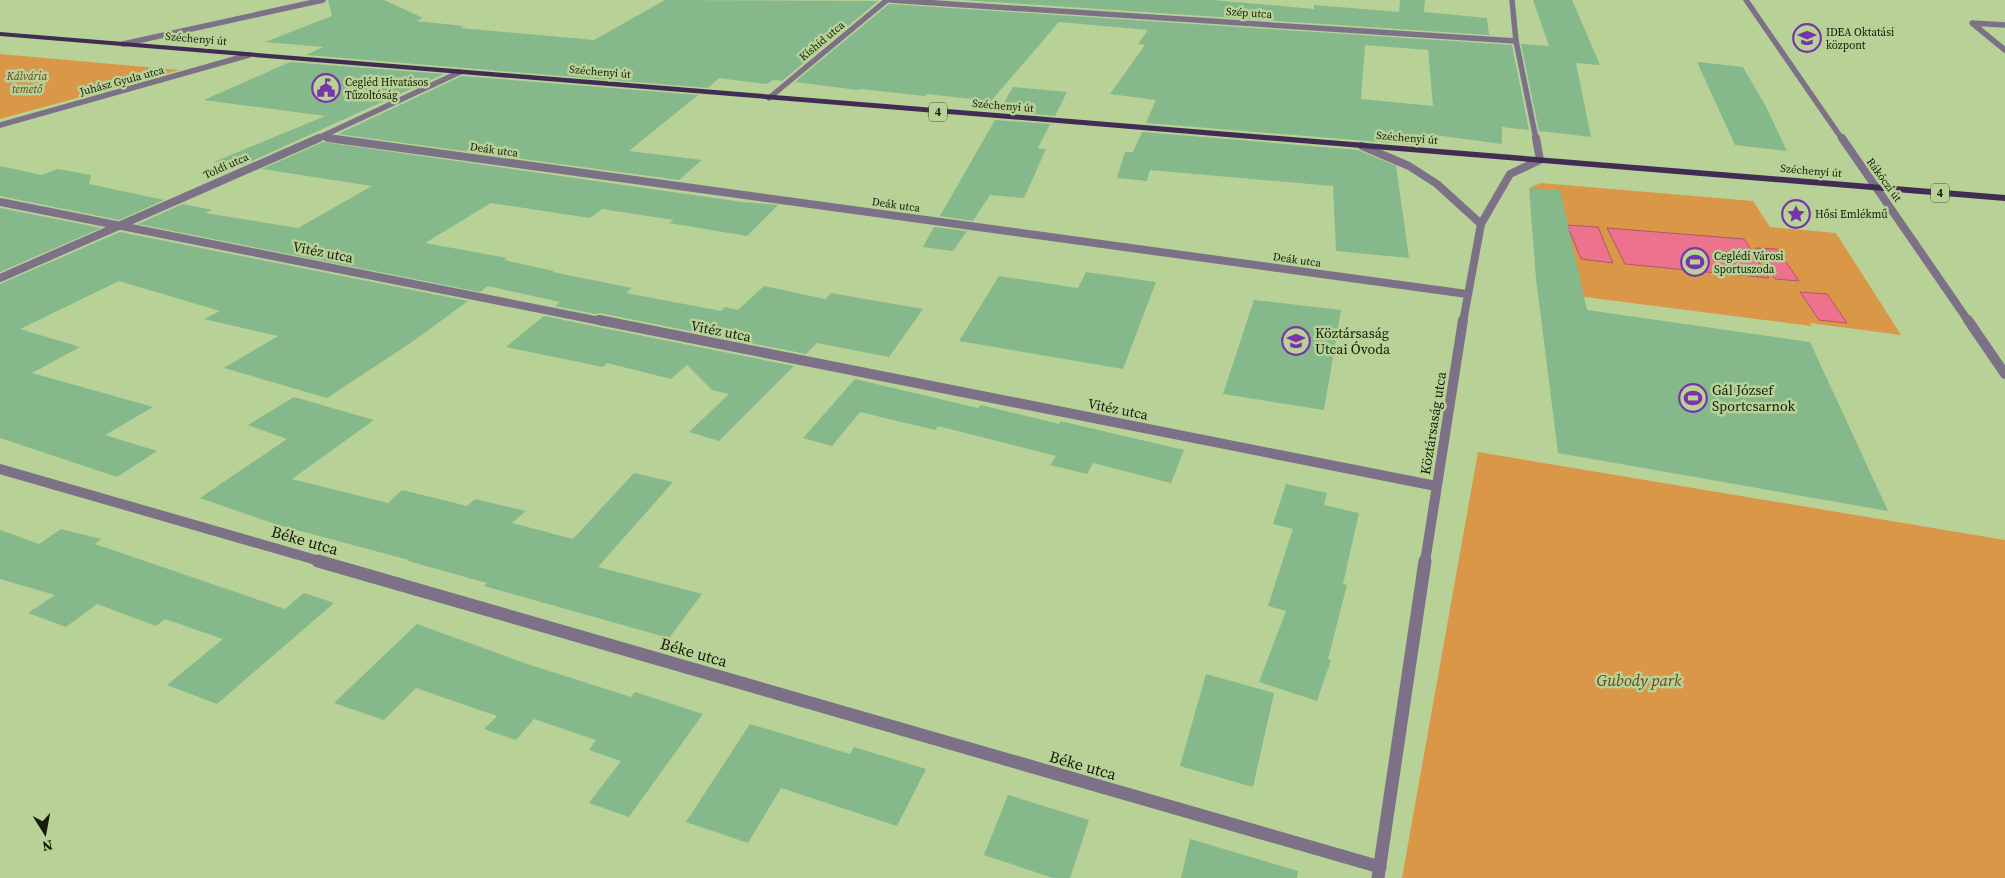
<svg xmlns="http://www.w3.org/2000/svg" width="2005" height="878" viewBox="0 0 2005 878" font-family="'Source Serif 4',serif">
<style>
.green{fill:#da9748}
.water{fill:#ed728e;stroke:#ac5866}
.building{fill:#85b88b;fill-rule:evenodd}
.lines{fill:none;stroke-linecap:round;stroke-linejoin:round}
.minor-far3{stroke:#7d7188;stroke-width:5.5}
.minor-far2{stroke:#7d7188;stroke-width:8}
.minor-far1{stroke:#7d7188;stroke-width:10}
.minor{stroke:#7d7188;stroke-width:13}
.primary{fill:#412c53;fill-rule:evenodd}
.labels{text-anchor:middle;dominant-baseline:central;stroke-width:5;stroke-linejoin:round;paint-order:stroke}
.far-street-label{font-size:11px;fill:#141d07;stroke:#b8d197}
.far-poi-label{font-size:11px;fill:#141d07;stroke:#b8d197;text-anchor:start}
.far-park-label{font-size:11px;font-style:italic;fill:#68461d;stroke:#b8d197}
.shield{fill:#b8d197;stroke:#455332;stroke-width:1}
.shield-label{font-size:12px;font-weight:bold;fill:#141d07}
.street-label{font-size:14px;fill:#141d07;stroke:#b8d197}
.poi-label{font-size:14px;fill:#141d07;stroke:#b8d197;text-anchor:start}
.near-street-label{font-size:16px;fill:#141d07;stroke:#b8d197}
.near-park-label{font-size:16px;font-style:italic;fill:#68461d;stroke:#b8d197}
</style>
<rect width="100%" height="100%" fill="#b8d197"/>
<g class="green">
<polygon points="0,54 179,70 0,119"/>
<polygon points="1541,183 1753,201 1770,227 1836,233 1901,335 1810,323 1812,326 1538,291 1531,187"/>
<polygon points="1478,452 2005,540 2005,878 1402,878"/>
</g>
<g class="water">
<polygon points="1567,225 1598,227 1613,263 1581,259"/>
<polygon points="1607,228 1744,239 1769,278 1625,264"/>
<polygon points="1755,248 1777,249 1799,281 1775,279"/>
<polygon points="1800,292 1827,294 1847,323 1819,320"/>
</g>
<g class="building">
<polygon points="328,0 384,0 423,18 416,21 464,26 460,28 594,40 665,0 878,1 782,81 773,80 767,84 719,78 708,88 306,55 323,47 265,42 332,16"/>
<polygon points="962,0 1213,0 1314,9 1314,5 1399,12 1400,0 1425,0 1424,12 1487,18 1489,35"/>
<polygon points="1533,0 1572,0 1600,65 1576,63 1591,137 1539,131 1521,44 1549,46"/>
<path d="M889,4L1512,45L1529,130L1502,127V144L1427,134L1426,138L1391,134L1392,143L1146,123L1156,100L1110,94L1145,45L1138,44L1148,30L1059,22L991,101L927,94L925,96L860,89L858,90L795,82ZM1365,45L1428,50L1433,106L1361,99Z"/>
<polygon points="290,62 444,74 241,166 214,162 325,116 204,100"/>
<polygon points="1697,62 1743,67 1765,105 1787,151 1735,145"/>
<polygon points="462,76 698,95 629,151 702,160 679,180 338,134"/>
<polygon points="1013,87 1067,92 1055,116 999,111"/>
<polygon points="995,120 1050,124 1038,148 1046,149 1024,198 990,195 973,221 940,216"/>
<polygon points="1142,132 1358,150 1396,166 1409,258 1336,251 1333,186 1150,170 1147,181 1117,178 1125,152 1133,152"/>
<polygon points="323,142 742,202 778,205 747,236 669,223 674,220 602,209 590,218 491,203 425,243 507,258 504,260 554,271 552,272 632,288 626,293 721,311 725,307 738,310 764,286 825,299 831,293 923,309 889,357 817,343 806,354 600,313 595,314 555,306 560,302 488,286 480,292 138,224 183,204 212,210 205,213 298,228 372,186 262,169"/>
<polygon points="0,166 42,175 58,169 91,175 89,184 164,200 119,220 0,196"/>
<polygon points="1529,188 1560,190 1587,310 1810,342 1888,511 1558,453 1536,278"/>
<polygon points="0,208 101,228 0,272"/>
<polygon points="934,227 967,231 953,251 923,247"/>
<polygon points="120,232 468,301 412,342 327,398 224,368 278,336 204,319 220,311 119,281 20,329 80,347 32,373 153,407 105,435 157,451 117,477 0,438 0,284"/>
<polygon points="1086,272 1156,282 1123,369 959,341 999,276 1078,288"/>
<polygon points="1254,300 1341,310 1324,410 1223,394"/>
<polygon points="544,316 598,327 794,366 719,441 689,432 729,394 712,390 687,365 671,379 607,363 603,367 506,347"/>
<polygon points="855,379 978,408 981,405 1059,424 1060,421 1184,450 1171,483 1093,463 1087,474 1050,465 1056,456 938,426 935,430 860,412 832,446 803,438"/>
<polygon points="294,397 374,420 292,479 388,503 402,490 467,506 475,499 526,511 512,523 573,539 634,473 673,482 598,567 702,594 669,638 484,586 487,583 408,561 409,560 278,525 200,498 287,439 248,425"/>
<polygon points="1286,484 1327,493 1324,505 1359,513 1343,584 1347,585 1328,659 1331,660 1317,701 1259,682 1286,611 1268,606 1293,529 1273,524"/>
<polygon points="61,529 101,539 95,544 285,609 304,593 334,603 217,704 167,685 223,639 165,619 156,626 97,604 66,627 28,613 55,595 0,579 0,530 39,544"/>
<polygon points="417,624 527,664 631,697 635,692 703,714 629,817 589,803 621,761 589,750 596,740 534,719 516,740 484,729 497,716 416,688 384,720 334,703"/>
<polygon points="1206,674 1274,693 1253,787 1180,766"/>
<polygon points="750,724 850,754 854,747 926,769 897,826 781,788 748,843 686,822"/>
<polygon points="1008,795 1089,820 1070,878 1053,878 984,855"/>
<polygon points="1190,839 1298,871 1297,878 1181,878"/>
</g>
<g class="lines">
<g class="minor-far3">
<polyline points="890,0 1516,41"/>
<polyline points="1512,0 1516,41 1536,139"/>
<polyline points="1746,0 1842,139"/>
<polyline points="2005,25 1972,23 2005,50"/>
<polyline points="123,44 323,0"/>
<polyline points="769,98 887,0"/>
<polyline points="0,125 249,55"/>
<polyline points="321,137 337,139"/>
<polyline points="316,139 460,72"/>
</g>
<g class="minor-far2">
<polyline points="328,138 1467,294"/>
<polyline points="1842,138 1969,322"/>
<polyline points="1362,146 1409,166 1437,184 1481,224"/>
<polyline points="0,202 605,322"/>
<polyline points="0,278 319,138"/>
<polyline points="1463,322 1481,224 1510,174 1540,160 1536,138"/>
</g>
<g class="minor-far1">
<polyline points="599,320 1436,486"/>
<polyline points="1968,320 2005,374"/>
<polyline points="0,469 323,562"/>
<polyline points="1425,562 1463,320"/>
</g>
<g class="minor">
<polyline points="318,561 1380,867"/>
<polyline points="1378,878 1425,561"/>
</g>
<polygon class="primary" points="0,32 2005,195 2005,201 0,36"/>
</g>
<defs>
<symbol id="school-ring" viewBox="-11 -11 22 22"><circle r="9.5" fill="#b8d197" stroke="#7834a8" stroke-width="1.5"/><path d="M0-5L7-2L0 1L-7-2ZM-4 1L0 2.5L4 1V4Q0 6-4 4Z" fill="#7834a8"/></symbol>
<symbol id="civic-ring" viewBox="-11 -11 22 22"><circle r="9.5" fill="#b8d197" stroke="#7834a8" stroke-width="1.5"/><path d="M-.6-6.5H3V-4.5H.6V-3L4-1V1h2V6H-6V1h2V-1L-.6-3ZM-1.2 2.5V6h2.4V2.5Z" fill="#7834a8"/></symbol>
<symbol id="sight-ring" viewBox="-11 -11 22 22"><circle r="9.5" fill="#b8d197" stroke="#7834a8" stroke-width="1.5"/><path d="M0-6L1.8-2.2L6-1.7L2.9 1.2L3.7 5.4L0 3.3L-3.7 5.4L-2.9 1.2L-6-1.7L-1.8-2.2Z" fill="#7834a8"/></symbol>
<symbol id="stadium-ring" viewBox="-11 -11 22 22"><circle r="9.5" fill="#b8d197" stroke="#7834a8" stroke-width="1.5"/><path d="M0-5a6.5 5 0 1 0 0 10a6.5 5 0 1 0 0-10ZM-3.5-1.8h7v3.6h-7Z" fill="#7834a8"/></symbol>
</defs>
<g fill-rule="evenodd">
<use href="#school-ring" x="1791" y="22" width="32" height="32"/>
<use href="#civic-ring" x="310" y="72" width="32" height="32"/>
<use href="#sight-ring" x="1780" y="198" width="32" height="32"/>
<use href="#stadium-ring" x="1679" y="246" width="32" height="32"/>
<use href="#school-ring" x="1280" y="325" width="32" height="32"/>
<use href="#stadium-ring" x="1677" y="382" width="32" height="32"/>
</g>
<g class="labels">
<g class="far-street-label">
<text transform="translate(1249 13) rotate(4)">Szép utca</text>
<text transform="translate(196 39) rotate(5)">Széchenyi út</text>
<text transform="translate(822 41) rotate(-40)">Kishíd utca</text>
<text transform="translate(600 72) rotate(5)">Széchenyi út</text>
<text transform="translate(122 81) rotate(-15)">Juhász Gyula utca</text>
<text transform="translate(1003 106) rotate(5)">Széchenyi út</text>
<text transform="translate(1407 138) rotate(5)">Széchenyi út</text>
<text transform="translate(494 150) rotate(8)">Deák utca</text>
<text transform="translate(226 166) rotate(-24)">Toldi utca</text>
<text transform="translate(1811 171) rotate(5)">Széchenyi út</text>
<text transform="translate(1884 180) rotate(54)">Rákóczi út</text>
<text transform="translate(896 205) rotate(8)">Deák utca</text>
<text transform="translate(1297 260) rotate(8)">Deák utca</text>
</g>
<g class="far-poi-label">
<text x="1826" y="32">IDEA Oktatási<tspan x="1826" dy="13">központ</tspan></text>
<text x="345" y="82">Cegléd Hivatásos<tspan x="345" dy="13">Tűzoltóság</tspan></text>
<text x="1815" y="214">Hősi Emlékmű</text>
<text x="1714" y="256">Ceglédi Városi<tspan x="1714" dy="13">Sportuszoda</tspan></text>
</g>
<g class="far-park-label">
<text x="27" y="76">Kálvária<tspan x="27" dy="13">temető</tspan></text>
</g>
<g class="shield">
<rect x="929" y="102.5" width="18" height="19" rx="4"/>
<rect x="1931" y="183.5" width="18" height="19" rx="4"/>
</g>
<g class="shield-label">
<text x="938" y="112">4</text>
<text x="1940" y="193">4</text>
</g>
<g class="street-label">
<text transform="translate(323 252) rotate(11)">Vitéz utca</text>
<text transform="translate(721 331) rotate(11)">Vitéz utca</text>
<text transform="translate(1118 409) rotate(11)">Vitéz utca</text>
<text transform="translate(1433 423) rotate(-81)">Köztársaság utca</text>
</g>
<g class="poi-label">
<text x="1315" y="333">Köztársaság<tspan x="1315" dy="16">Utcai Óvoda</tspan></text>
<text x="1712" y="390">Gál József<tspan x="1712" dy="16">Sportcsarnok</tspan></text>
</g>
<g class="near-street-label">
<text transform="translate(305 540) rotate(16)">Béke utca</text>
<text transform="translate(694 652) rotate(16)">Béke utca</text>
<text transform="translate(1083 765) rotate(16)">Béke utca</text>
</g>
<g class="near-park-label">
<text x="1639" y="680">Gubody park</text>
</g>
</g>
<g transform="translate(45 833) rotate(169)" stroke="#b8d197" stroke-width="4" paint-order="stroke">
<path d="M0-4L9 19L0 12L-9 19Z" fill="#141d07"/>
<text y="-8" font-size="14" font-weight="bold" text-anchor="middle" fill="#141d07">N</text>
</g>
</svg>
